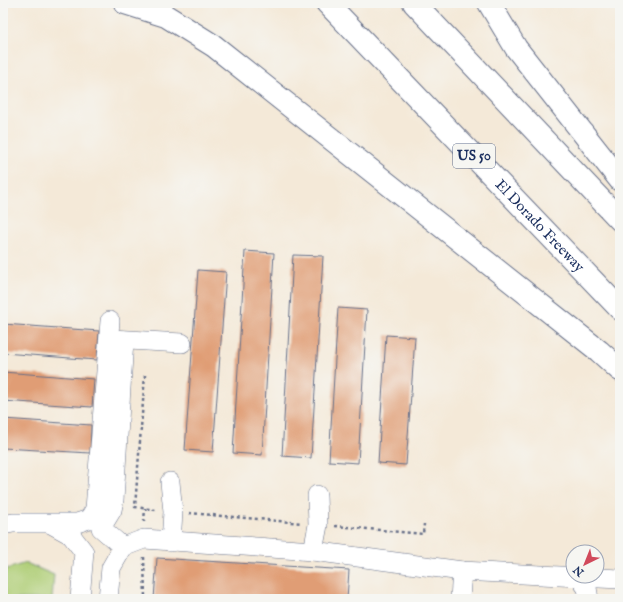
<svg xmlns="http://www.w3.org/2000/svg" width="623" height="602" viewBox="0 0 623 602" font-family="'IM FELL English',serif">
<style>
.green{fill:#aecd75;stroke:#647e6a}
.building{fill:#e09d75}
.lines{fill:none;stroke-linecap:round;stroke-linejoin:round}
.minor-casing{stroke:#677089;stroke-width:20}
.highway-casing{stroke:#677089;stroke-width:24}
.path{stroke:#677089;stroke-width:2.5;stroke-dasharray:3 3;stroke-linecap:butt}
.minor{stroke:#fff;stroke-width:19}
.highway{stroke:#fff;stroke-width:22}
.labels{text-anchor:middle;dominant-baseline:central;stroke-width:4;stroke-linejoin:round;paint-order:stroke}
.shield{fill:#f6f6f2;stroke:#5d6b8a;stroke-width:1}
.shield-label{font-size:14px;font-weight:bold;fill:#1b2f5e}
.street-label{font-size:15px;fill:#1b2f5e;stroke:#f6f6f2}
</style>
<rect width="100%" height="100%" fill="#f6f6f2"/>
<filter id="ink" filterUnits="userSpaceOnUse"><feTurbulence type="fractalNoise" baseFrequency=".025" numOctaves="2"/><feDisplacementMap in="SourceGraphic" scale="8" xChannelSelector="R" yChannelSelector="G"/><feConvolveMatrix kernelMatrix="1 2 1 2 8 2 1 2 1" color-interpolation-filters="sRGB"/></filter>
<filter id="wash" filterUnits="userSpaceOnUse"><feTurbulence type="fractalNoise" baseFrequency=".012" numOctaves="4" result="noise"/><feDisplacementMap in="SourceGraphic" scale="16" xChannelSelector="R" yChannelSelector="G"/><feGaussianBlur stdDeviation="0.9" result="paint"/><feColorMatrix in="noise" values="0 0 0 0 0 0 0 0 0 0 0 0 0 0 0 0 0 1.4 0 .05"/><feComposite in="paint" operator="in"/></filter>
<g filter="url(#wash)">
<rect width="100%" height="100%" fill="#f4e9d8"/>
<polygon class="green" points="26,563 54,575 52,599 3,599 3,570"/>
<g id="blocks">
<g class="building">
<polygon points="245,251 274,253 262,455 233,453"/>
<polygon points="293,255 323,256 311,458 282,456"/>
<polygon points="198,270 226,272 213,452 185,450"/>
<polygon points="338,308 367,310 358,463 329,461"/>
<polygon points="3,324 99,331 97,360 3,353"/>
<polygon points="386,335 415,337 406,465 378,463"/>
<polygon points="3,372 94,379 92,407 3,401"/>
<polygon points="3,419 91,425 90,453 3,448"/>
<polygon points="157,558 349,570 347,599 154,599"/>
</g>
</g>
</g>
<g filter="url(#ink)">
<use href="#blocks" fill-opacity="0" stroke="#677089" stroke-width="1"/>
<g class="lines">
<defs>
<g id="minor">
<polyline points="111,339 182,343"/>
<polyline points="170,482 173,512 171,542"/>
<polyline points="51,524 71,535 84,552 80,599"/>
<polyline points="3,525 13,523 77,523 89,519 95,509 110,321"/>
<polyline points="123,547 101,528 112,510 114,500 124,340"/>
<polyline points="313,551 318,525 317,495"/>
<polyline points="579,577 620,579"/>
<polyline points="108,599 111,568 123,547 144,539 313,551 462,571 579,577 587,588 589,599"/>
<polyline points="460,599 462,571"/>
</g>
<g id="highway">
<polyline points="125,3 166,16 214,46 599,351 620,370"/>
<path id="s1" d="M327,3L620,309"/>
<polyline points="414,3 620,220"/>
<polyline points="489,3 516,48 620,180"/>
</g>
</defs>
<use href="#minor" class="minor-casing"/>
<use href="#highway" class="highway-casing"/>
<g class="path">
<polyline points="145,375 135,507 156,510"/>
<polyline points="189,513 302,523"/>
<polyline points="144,522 145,508"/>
<polyline points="335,526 423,534 424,524"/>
<polyline points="144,557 145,599"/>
</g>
<use href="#minor" class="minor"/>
<use href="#highway" class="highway"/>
</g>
</g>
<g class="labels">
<rect class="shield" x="453" y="144" width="42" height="24" rx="3"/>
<g class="shield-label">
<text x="474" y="156">US 50</text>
</g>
<g class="street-label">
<text stroke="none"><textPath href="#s1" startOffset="308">El Dorado Freeway</textPath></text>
</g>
</g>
<rect width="623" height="602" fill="none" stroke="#f6f6f2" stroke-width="16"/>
<g transform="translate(585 564) rotate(223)"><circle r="19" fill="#f6f6f2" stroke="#9ea6b7"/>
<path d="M0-3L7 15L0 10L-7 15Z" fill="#d1495b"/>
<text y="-6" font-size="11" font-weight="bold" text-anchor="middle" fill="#1b2f5e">N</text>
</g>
</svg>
